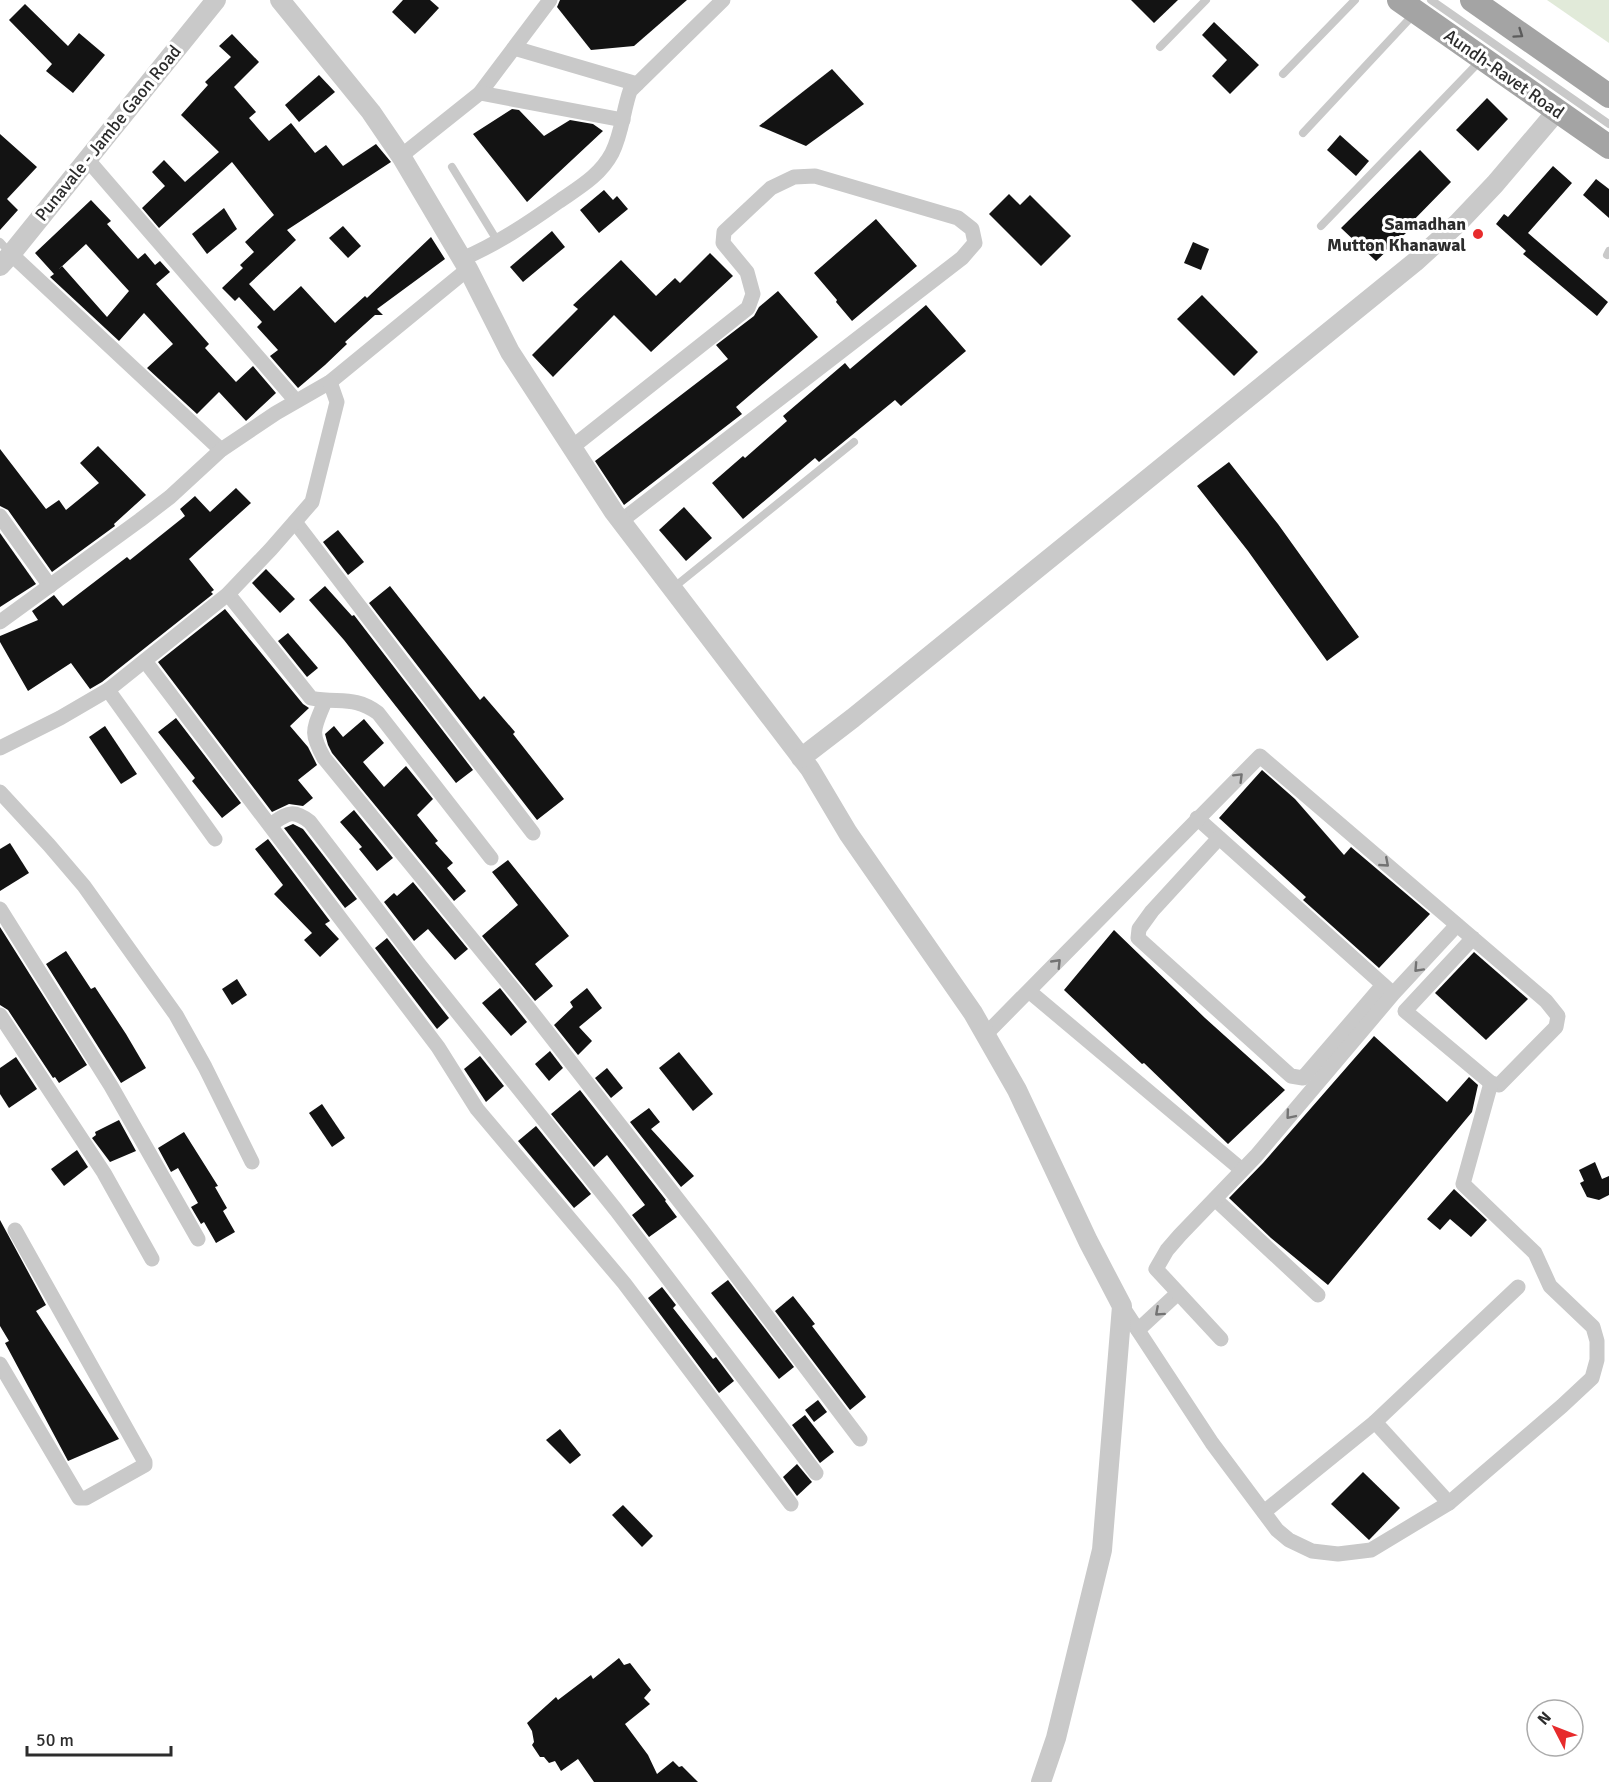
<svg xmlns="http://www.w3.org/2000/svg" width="1609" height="1782" viewBox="0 0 1609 1782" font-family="Signika,sans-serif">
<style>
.green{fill:#e1ead9}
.building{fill:#131313;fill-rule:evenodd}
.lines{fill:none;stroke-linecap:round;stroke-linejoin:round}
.service{stroke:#c9c9c9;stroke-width:8}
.minor{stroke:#c9c9c9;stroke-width:15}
.tertiary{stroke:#c9c9c9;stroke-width:20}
.primary{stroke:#a4a4a4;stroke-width:24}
.oneway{stroke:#5c5c5c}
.oneway2{stroke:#737373}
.poi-dot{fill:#e72b2c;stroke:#fff;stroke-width:2}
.labels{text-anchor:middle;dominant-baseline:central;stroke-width:6;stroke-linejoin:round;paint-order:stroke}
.street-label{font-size:18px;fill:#2c2c2c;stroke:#fff}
.poi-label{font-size:18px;font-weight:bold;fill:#2c2c2c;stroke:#fff;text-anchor:end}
</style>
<rect width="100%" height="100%" fill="#fff"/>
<polygon class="green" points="1547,0 1609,0 1609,43"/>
<g class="building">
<polygon points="403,0 430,0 439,8 415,34 392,12"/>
<polygon points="560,0 687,0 634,46 591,50 557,7"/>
<polygon points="1131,0 1178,0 1154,23"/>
<polygon points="25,4 68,46 79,33 105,55 73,93 46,71 52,64 9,20"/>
<polygon points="1214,22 1259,65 1230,94 1212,76 1227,60 1202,35"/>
<polygon points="232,34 259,62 234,87 256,112 249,118 269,141 291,123 315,153 326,145 343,166 376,144 391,162 287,230 296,240 249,284 274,311 301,286 335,323 365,296 367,298 431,237 445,259 377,309 383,315 375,315 345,342 347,344 325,365 298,388 270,356 278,350 257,327 262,322 239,297 235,301 222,288 243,268 240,265 254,252 245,242 274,215 232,162 159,228 142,208 165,186 152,172 164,160 185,182 219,152 181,115 208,85 205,82 231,57 219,46"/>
<polygon points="832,69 864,104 806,146 759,126"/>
<polygon points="319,75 335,92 299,122 285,105"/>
<polygon points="1487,98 1508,119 1478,151 1456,130"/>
<polygon points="512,109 519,110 544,136 570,120 593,124 603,131 527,202 473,134"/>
<polygon points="0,134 37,167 7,199 18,210 0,230"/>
<polygon points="1340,135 1369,161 1356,176 1327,150"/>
<polygon points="1420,150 1451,182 1404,230 1406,233 1376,261 1341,228"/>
<polygon points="1553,166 1572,183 1528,233 1608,302 1597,316 1523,254 1526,251 1496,224 1504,214 1508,217"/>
<polygon points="1596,179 1609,189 1609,218 1583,195"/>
<polygon points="604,190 613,200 617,196 628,209 599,233 580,210"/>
<polygon points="1009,194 1020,205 1030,195 1071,236 1041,266 989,214"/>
<path d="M91,200L111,221L107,224L138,259L145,253L155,265L160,261L170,272L156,284L209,344L205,348L236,382L253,366L276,393L246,421L219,392L197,414L147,368L173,344L144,313L119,341L50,277L54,274L35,253ZM86,244L129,291L107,317L62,266L58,270Z"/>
<polygon points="224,208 237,229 207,254 192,234"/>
<polygon points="876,219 917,266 852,321 836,302 837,300 814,273"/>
<polygon points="343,226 361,246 348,258 329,238"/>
<polygon points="552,231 565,247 523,282 510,267"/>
<polygon points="1193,242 1209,249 1201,270 1184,263"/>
<polygon points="710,253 733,276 651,352 614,315 553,377 532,355 578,309 573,305 621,260 656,296 675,278 680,283"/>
<polygon points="778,291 818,337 736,407 742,414 624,505 595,461 728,359 716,345 754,316 759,307"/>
<polygon points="1202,295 1258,352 1234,376 1177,319"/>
<polygon points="926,305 966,351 901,406 895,400 819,462 815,458 743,519 712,483 743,456 745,458 787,421 783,416 845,363 850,369"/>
<polygon points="98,446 146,495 114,524 115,526 52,572 8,510 0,506 0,449 46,509 59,500 66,510 99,483 80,463"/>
<polygon points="1229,462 1278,524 1359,637 1327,661 1248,551 1197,486"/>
<polygon points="236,488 251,503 189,559 214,590 211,592 213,594 102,682 90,689 71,663 28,691 0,642 0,636 38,620 32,611 54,595 63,606 127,557 130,560 185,516 180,509 195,496 210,512"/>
<polygon points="684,507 712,538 686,561 659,530"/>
<polygon points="338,530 364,562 348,575 323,542"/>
<polygon points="0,533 36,584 0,607"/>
<polygon points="266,569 295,599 280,613 252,583"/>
<polygon points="325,586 352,616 354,615 473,770 456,783 344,640 309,600"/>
<polygon points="390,586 480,700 484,696 515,732 513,734 564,799 537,820 369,603"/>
<polygon points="225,609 303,704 309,708 290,726 308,747 317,765 298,780 313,798 303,806 289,804 272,812 158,662"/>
<polygon points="288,633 318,668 307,677 278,641"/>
<polygon points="176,718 241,803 222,818 192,781 195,778 158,732"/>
<polygon points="364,719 384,743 363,762 384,787 406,766 433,799 417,815 438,841 435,843 453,863 447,868 466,891 454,901 332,753 328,745 325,734 334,726 343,737"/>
<polygon points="105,726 137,774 121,784 89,737"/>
<polygon points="1262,770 1295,799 1344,855 1351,847 1430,914 1379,968 1303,900 1306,897 1219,818"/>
<polygon points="354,810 393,858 377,871 359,849 362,847 340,822"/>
<polygon points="293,824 303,829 357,899 345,908 284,828"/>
<polygon points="268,839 330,921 325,924 339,939 320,957 304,940 312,933 274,894 283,885 255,849"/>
<polygon points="10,843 29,873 0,891 0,849"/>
<polygon points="508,860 569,936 535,964 553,986 535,1001 482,936 518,905 492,872"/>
<polygon points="413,882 468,949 455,960 428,929 414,941 384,902 394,893 397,896"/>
<polygon points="0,927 87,1065 59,1083 55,1077 53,1078 8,1010 0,1005"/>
<polygon points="1114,930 1205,1018 1285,1090 1228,1144 1144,1063 1142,1064 1064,990"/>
<polygon points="387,938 449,1018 437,1029 375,948"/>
<polygon points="66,951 91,989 95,987 126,1034 146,1068 121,1083 46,964"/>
<polygon points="1474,952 1528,999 1486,1040 1435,993"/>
<polygon points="237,979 247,995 232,1005 222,989"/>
<polygon points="500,988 527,1022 511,1036 482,1003"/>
<polygon points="587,988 602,1008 579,1027 592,1041 578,1055 554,1025 573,1007 570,1002"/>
<polygon points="1374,1036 1447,1102 1469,1077 1478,1085 1472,1112 1328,1285 1271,1238 1229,1198 1263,1163"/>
<polygon points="550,1051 563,1068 549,1081 535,1064"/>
<polygon points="679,1052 713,1094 693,1111 659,1068"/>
<polygon points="480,1056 504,1086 486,1102 464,1069"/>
<polygon points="16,1057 37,1089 9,1108 0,1094 0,1068"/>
<polygon points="607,1068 623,1088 611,1098 595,1078"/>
<polygon points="580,1090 666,1200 665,1201 677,1217 649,1237 632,1215 645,1205 607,1155 594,1167 551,1114"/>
<polygon points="322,1104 345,1138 332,1147 309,1113"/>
<polygon points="649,1108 660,1122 651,1129 694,1176 681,1187 630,1122"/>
<polygon points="119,1120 136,1151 110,1162 92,1138 96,1135 95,1132"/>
<polygon points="536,1126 591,1194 574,1208 518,1141"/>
<polygon points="184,1132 218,1186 215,1187 227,1208 223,1211 235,1232 216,1243 204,1222 201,1224 191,1207 198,1203 178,1168 171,1172 158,1148"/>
<polygon points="77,1150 88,1167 64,1186 51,1169"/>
<polygon points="1595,1162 1602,1179 1609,1176 1609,1195 1599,1200 1587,1197 1580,1183 1584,1181 1579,1170"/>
<polygon points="1454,1189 1487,1220 1471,1237 1450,1219 1440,1230 1427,1219"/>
<polygon points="0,1220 46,1305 36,1311 119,1439 68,1461 5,1343 9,1341 0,1326"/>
<polygon points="728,1280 794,1367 779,1379 711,1293"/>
<polygon points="662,1287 676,1305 673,1308 713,1359 716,1357 734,1381 719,1393 648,1298"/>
<polygon points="793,1296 815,1324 812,1326 866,1397 850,1410 775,1311"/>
<polygon points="818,1400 827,1412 814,1422 805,1410"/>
<polygon points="805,1415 834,1452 820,1463 792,1425"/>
<polygon points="560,1429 581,1455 570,1464 546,1440"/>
<polygon points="797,1464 812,1482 797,1496 783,1477"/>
<polygon points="1363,1472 1400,1508 1369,1540 1331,1504"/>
<polygon points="623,1505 653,1536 642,1547 612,1515"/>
<polygon points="619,1658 624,1665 630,1663 651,1690 644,1698 650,1704 625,1724 648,1755 657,1774 673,1761 679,1767 682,1766 698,1782 594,1782 578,1759 561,1771 555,1761 549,1763 544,1757 540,1757 532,1745 534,1742 532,1731 527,1723 556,1697 558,1700 591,1675 593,1679"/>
</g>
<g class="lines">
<g class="service">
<polyline points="1431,0 1609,124"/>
<polyline points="1160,47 1206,0"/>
<polyline points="1283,74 1355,0"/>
<polyline points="1303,133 1414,14"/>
<polyline points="452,167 498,242"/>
<polyline points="1321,226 1480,61"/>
<polyline points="0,242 10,253"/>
<polyline points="1607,255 1609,251"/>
<polyline points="673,588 854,442"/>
</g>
<g class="minor">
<polyline points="514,48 637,84"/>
<polyline points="480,93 550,0"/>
<polyline points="401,156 480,93 623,120"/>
<polyline points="87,159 296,401"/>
<polyline points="11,254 221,450"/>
<path d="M462,259C497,244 527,224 558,202C578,188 600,176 612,153C622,133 623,111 630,91L723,0"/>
<polyline points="571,448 748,308 753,294 747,272 723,243 724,232 771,188 794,177 815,176 958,218 972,229 975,243 962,258 621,521"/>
<polyline points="0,516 50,586"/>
<polyline points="295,522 533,833"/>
<path d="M228,594L311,698C338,704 354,695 378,713L491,858"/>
<polyline points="0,622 140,520 170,497 221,450 276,413 330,382 468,269"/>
<polyline points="145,661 438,1047 477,1109 624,1283 791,1504"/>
<polyline points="108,690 215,839"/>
<path d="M325,701C314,729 309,731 324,758L531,1011L701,1229L860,1439"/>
<polyline points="0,748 60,718 108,690 228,594 271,549 312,502 337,402 330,382"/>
<polyline points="0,792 49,845 84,886 176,1015 205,1067 252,1162"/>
<polyline points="1197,818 1389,990"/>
<path d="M270,825C287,814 292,808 310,822L418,963L616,1210L816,1473"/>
<polyline points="1219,838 1152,911 1139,929 1138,938 1291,1076 1303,1078 1383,985"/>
<polyline points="0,909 111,1086 198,1239"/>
<polyline points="1030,992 1242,1170"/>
<polyline points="0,1015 104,1173 152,1259"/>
<polyline points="986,1034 1260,756 1546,1001 1558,1016 1556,1027 1499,1085 1491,1083 1405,1011 1473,938"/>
<polyline points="1215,1199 1318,1295"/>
<polyline points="1122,1306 1212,1443 1277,1530 1289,1540 1312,1551 1338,1554 1371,1550 1449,1503 1562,1406 1592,1378 1597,1360 1597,1341 1593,1327 1550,1286 1535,1253 1463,1184 1491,1083"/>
<polyline points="1138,1330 1178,1293"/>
<polyline points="1221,1339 1156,1269 1167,1250 1180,1235 1256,1156 1393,994 1457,925"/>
<polyline points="0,1364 79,1498 86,1498 145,1465 145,1462 15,1230"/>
<polyline points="1375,1422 1449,1503"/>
<polyline points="1264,1512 1375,1422 1518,1287"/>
</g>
<g class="tertiary">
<polyline points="280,0 371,112 401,156 468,269 510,352 614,512 810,769 848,833 973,1013 1017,1090 1088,1241 1122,1306 1102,1550 1056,1738 1041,1782"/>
<polyline points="0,266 11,254 216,0"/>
<polyline points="801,758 853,718 1415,262 1458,223 1495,184 1557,111"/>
</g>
<g class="primary">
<polyline points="1399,0 1609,147"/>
<polyline points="1472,0 1609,96"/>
</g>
</g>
<defs><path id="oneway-chevron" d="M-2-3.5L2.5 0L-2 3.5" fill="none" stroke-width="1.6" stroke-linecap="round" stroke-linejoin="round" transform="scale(1.5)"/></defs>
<use class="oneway" href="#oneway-chevron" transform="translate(1519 34) rotate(35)"/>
<g class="oneway2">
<use href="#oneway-chevron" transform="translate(1239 777) rotate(-45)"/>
<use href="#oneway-chevron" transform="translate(1385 863) rotate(41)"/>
<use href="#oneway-chevron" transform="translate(1057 963) rotate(-46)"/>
<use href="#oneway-chevron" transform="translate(1418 968) rotate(133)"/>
<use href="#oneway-chevron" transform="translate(1290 1115) rotate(130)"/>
<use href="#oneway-chevron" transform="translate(1159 1312) rotate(138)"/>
</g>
<circle class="poi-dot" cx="1478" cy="234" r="6"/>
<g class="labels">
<g class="street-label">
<text transform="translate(1504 74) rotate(35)">Aundh-Ravet Road</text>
<text transform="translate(108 133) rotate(-51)">Punavale - Jambe Gaon Road</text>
</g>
<g class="poi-label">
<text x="1466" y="224">Samadhan<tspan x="1466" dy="21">Mutton Khanawal</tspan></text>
</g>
</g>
<g transform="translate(1555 1728) rotate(312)"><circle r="28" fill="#ffffff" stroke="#ababab" stroke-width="1.5"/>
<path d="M0-4.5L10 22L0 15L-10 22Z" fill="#e72b2c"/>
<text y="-9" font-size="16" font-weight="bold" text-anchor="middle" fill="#2c2c2c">N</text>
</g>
<path d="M27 1746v9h144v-9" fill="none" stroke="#2c2c2c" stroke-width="3"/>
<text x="36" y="1746" font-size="18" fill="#2c2c2c" stroke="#ffffff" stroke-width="4.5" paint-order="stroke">50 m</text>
</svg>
